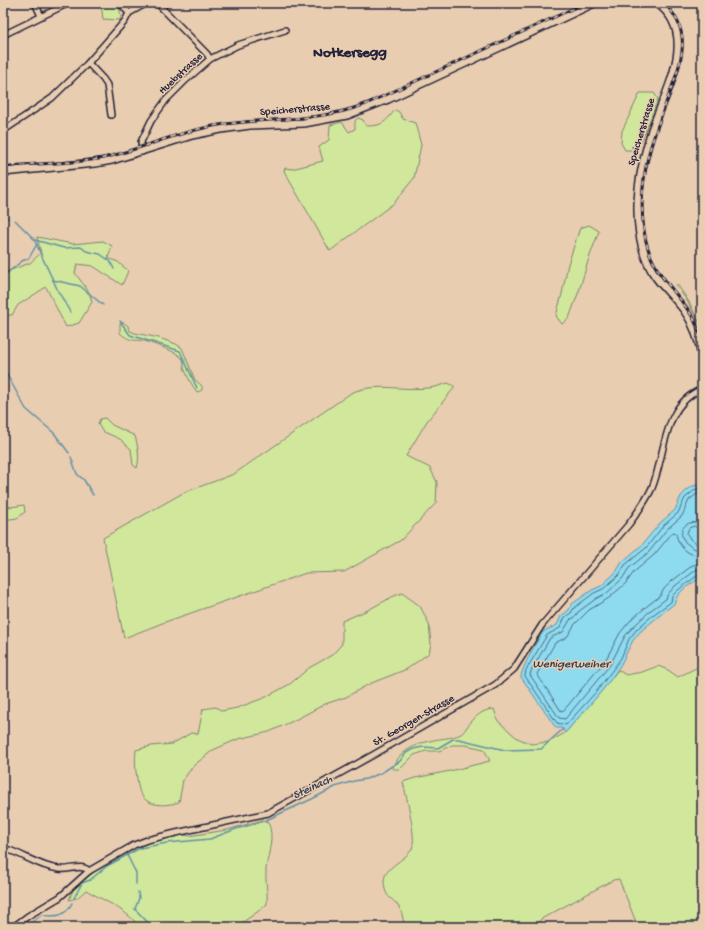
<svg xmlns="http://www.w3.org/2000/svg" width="705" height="930" viewBox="0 0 705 930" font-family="'Gochi Hand',sans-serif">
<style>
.green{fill:#d1e79c;stroke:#7a846c}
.water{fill:#8edaee;stroke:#6390a6}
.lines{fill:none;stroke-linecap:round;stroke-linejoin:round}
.shore{stroke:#4d6c83;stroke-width:1}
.stream{stroke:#6390a6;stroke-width:1.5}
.minor-casing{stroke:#22223b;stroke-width:8}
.major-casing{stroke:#22223b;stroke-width:10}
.minor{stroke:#e9cdb0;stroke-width:5}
.major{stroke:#e9cdb0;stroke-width:7}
.rail-casing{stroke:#22223b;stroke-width:3}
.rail{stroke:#e9cdb0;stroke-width:1.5;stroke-dasharray:4.5;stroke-linecap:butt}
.labels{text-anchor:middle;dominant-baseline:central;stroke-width:3;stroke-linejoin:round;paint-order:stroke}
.street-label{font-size:11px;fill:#22223b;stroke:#e9cdb0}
.water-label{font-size:12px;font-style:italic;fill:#323e56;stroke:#e9cdb0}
.district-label{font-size:15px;font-weight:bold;fill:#22223b;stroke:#e9cdb0}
</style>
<rect width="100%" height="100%" fill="#e9cdb0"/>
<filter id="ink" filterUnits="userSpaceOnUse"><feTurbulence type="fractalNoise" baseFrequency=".025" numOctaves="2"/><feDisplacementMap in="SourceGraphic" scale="8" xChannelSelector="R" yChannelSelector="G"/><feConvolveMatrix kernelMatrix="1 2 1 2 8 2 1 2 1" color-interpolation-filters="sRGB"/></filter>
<g filter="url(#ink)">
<g class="green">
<path d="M101,3H114C119,7 122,13 120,20L103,19Z"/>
<polygon points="640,93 654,93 658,99 642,140 636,150 625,150 621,143 622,131"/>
<path d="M395,110L399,112L403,119L415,123L421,145L414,178L394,203L330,251L284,171L285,168L292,169L323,161L319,147L329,140L330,125L342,122L349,132L355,129V121L358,118L363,120L366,126C382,126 385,123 395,110Z"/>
<polygon points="589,225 599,231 588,261 579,291 569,318 562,324 556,316 562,294 568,264 580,228"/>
<polygon points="37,237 73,244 103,241 112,246 108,258 118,262 128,271 122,285 93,266 77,264 75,273 89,292 92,302 79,323 66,327 46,287 18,305 12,315 3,315 3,273 30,263 41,253"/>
<polygon points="677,284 689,302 699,322 701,322 700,324 686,299 676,286"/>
<path d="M123,322L128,326L130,331L135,333L159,338L176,344L182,348L195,380L202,386V390L197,392C192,385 188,378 185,370C183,366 185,362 182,358C176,351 158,346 148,342C136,338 133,344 120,333V324Z"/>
<path d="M448,383L454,386V388L427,421L406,456L430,468L437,482L436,503L401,540L344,572L306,573L165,622L124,638L103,538L183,493L234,474L351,393C375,382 402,391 427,388C434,388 442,385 448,383Z"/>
<path d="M105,418L112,425L135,436C138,447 140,457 137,468L133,465L131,449L120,439L102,431L98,424L100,419Z"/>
<polygon points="3,505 11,507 24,505 25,512 17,518 3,520"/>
<path d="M402,593L420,606L429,624L431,644L429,653L407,669L369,684L346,697L325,704L295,720L269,732L238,739L213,750L193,766L183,780L179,802C167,806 150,807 142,796C138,791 138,783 137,778C135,768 135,760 136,750L151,746L172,744L191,733L198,734L203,709L216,707L222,711L237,708L264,698L290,684L309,668L332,655L342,644V621L368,610L392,597Z"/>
<path d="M702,665V927H638L619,879L613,880L541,919L534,927H472L447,924L435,927H405C403,922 403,914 400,909C393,896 385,901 384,881C384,867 406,860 412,849C417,838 406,795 403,782L415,778L450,771L490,761L484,749L466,745H452L439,751H426L414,755L400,769H392C399,752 413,745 430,741C440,738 451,739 461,734C463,733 465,730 467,727C475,717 481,710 494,709L498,721L517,738L531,744L549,742L565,733L599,694L618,670L626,675L642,672L658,666L668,670L678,677Z"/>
<path d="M262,820L268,822C275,837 268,853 266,869C265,880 268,892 267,904L260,910L236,927H138C133,913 99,898 86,890L77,898L69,900L74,888L98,869L138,846L180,834L189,836L227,830Z"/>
</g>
<path class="water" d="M702,484V576C694,583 675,592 675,603C663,613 651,622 640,632C629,643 626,657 618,669C603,692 583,712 565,733L562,728H556L521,677C521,669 538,639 543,632C548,628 552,628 557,625L561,616L568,611L572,604L592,590L601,586L616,572L622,562L642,545L660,523L675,510L681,496L687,490L693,486Z"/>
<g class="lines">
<g class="shore">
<polyline points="702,488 695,490 685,498 678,513 663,526 646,548 625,565 619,575 603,589 594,593 574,608 571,613 565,617 560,628 547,635 526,670 525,676 557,723 566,725 596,692 614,668 621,658 629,639 637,629 654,614 671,602 672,596 678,590 698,575 702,574"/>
<polyline points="702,493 697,494 689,500 682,516 667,529 649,552 629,568 622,579 607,593 597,598 578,612 575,617 570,620 563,632 550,638 531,671 530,675 559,718 565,719 610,665 625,636 634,626 651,610 666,599 668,594 675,586 696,570 702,569"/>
<path d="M702,525C692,518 677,526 683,539C684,542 688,544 690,546C694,549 697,550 702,548"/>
<path d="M702,533L698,528L694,526L689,528L687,533C688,538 694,544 699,544L702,542"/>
<path d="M702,555C688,557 678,546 676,533L673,532L654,555L634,572L626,583L609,598L589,610L575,624L567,637L555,643L537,674L561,711L564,710L605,661L620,633L630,621L647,606L660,596L664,589L672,581L693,565L702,563"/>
</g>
<g class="stream">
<polyline points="3,215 8,218"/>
<polyline points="15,220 35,240 64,248 81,247 86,251 100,254 110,261 114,269"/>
<polyline points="35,241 43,259 53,280 80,286 103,305"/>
<polyline points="53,280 58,291 70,312"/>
<polyline points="3,282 6,274 22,261 29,258 37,244"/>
<polyline points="3,300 7,310"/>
<polyline points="120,321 130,335 180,351 197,388"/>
<polyline points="3,370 7,375 26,409 54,433 69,453"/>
<polyline points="71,457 77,474 84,480 93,495"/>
<polyline points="127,855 136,873 136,884"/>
<polyline points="138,892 139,898 135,909 152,927"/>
<polyline points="74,898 82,883 90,880 107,866 140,848 167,843 210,839 236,829 264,821 312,799 335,787 354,781 366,779 381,773 400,761 406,753 413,749 423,747 438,748 453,739 459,739 505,750 541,749 563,729"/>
<path d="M25,927L42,915C56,917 65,917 72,903"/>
</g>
<defs>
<g id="minor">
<polyline points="35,3 41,16"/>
<polyline points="120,3 129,13"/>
<polyline points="157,3 207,54 210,59"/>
<polyline points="3,35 69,3"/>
<polyline points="88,63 103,79 107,85 111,115"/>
<polyline points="3,131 52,98 88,63 125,21 129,13 147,3"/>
<polyline points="142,152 141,142 151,121 166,100 186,80 210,59 238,45 285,30"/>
<path d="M3,848C22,853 39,867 59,869C69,871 82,863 89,871"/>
<path d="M13,927L28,916L60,897L89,871L134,845L147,840L176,833L268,813L373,755L495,685L514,669L542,625L629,524C637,513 646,501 652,488C666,454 662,405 702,389"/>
</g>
<g id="major">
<path d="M657,3C701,33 665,93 652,130C646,150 641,169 639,189C636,217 639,250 654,274C663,288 676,298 685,311C695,325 699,340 702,356"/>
<polyline points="3,172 95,163 112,160 192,135 221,129 250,125 304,123 347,115 388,99 594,3"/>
</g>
</defs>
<use href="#minor" class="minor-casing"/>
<use href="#major" class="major-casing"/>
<use href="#minor" class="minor"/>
<use href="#major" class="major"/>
<defs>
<g id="rail">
<path d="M664,3C693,31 682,60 670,92C663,111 656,130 650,149C643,175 640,204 644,230C650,275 675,286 695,321"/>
<path d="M3,167C36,162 70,165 103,158C142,149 179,131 219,125C270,117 316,123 366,104L585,3"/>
<polyline points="693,317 702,339"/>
</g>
</defs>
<use href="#rail" class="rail-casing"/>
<use href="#rail" class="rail"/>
</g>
</g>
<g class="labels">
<g class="street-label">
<text transform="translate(181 74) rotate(-43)">Huebstrasse</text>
<text transform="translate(295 110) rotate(-5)">Speicherstrasse</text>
<text transform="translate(642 132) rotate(-73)">Speicherstrasse</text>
<text transform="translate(414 721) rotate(-30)">St. Georgen-Strasse</text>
</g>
<g class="water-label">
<text x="571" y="665">Wenigerweiher</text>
<text transform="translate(313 788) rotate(-25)">Steinach</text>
</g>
<g class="district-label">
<text x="350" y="53">Notkersegg</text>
</g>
</g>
<rect width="705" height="930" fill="none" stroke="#e9cdb0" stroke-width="16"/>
<rect x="8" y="8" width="689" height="914" fill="none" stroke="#22223b" stroke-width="1.5" filter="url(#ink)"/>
</svg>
